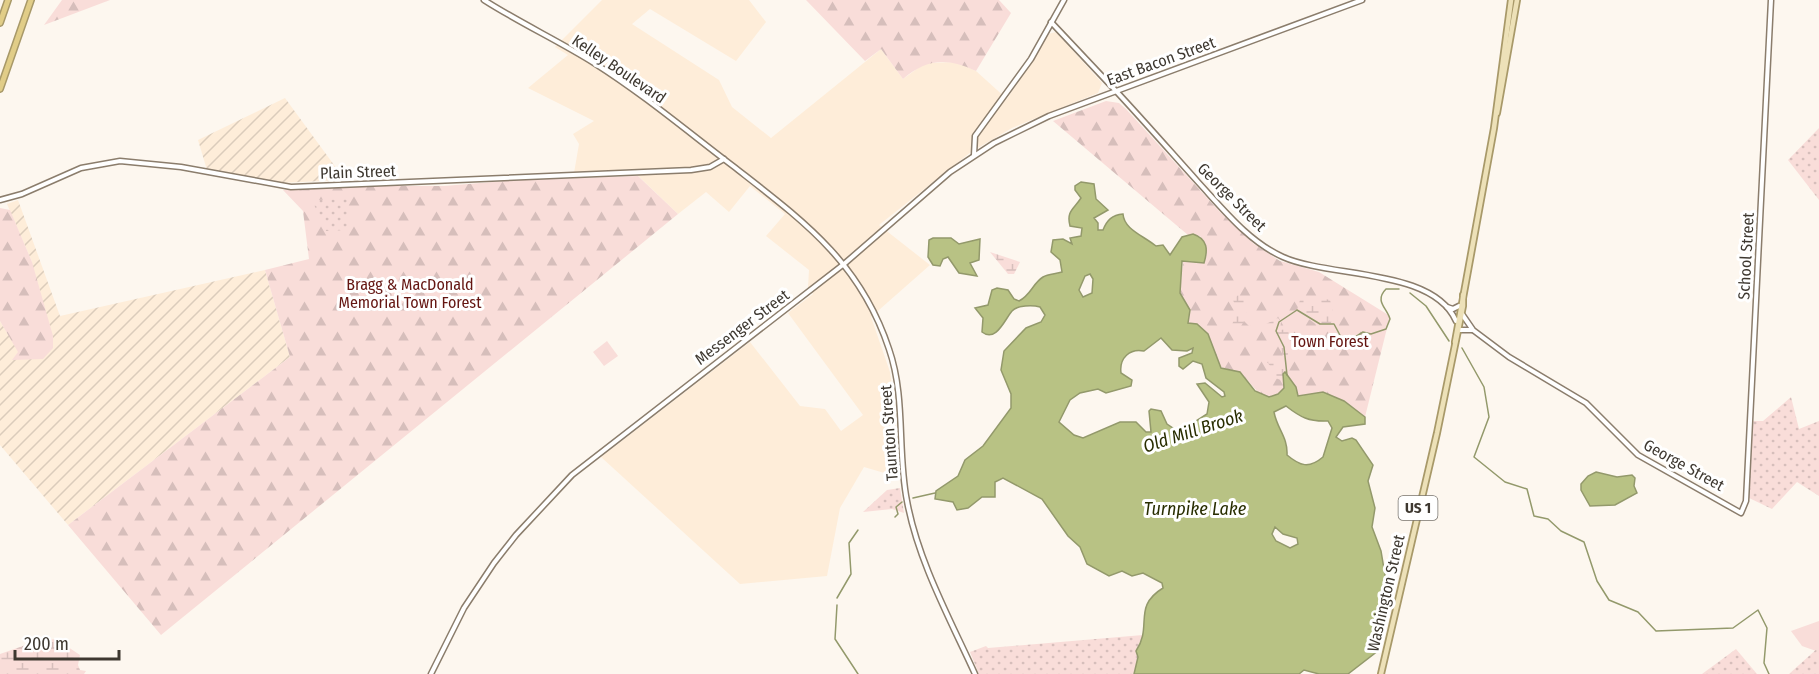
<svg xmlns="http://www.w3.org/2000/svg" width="1819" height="674" viewBox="0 0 1819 674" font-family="'Fira Sans Condensed',sans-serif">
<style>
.built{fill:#feedd9}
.industrial{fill:url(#industrial-furrows)}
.grass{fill:#f9ddd9}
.forest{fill:url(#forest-firs)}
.wetland{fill:url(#wetland-marsh)}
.park{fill:url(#park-dots)}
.water{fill:#b8c284;stroke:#93996b;stroke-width:1.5;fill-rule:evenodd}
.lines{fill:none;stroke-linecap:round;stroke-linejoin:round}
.stream{stroke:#93996b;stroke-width:1.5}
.tertiary-casing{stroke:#8b7d6c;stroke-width:7}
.secondary-casing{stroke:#8b7d6c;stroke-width:7}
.primary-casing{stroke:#a89969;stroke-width:8}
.motorway-casing{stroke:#a89969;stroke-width:8}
.tertiary{stroke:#fff;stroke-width:4}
.secondary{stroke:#fff;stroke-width:4}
.primary{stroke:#ede1b8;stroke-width:4.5}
.motorway{stroke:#e1cd88;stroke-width:5}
.labels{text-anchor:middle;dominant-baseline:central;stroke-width:6;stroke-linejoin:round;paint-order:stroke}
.shield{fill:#fff;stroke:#78746e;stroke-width:1.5}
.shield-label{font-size:15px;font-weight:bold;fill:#3e3830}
.street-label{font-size:16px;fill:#3e3830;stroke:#fff}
.park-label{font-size:16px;fill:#641511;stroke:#fff}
.water-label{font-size:18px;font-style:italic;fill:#282d00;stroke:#fff}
</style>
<defs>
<pattern id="industrial-furrows" width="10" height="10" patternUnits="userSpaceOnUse" patternTransform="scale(1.5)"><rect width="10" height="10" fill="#feedd9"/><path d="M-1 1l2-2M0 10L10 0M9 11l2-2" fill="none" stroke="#dbccbb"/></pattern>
<pattern id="forest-firs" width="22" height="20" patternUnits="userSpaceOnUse" patternTransform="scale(1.5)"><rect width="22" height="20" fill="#f9ddd9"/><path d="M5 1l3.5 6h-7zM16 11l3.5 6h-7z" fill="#d6bebb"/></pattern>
<pattern id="wetland-marsh" width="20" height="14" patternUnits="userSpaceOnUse" patternTransform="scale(1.5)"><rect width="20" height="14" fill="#f9ddd9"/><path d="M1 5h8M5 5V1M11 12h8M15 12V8" fill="none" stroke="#d6bebb"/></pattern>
<pattern id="park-dots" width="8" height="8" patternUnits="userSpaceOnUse" patternTransform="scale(1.5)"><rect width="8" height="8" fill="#f9ddd9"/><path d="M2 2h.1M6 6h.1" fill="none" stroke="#d6bebb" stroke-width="1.8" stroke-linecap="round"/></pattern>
</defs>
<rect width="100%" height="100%" fill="#fdf7ef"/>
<polygon class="built" points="602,0 749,0 766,22 736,61 650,9 632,24 719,80 732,107 771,138 881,49 903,79 925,63 957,62 976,71 1007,99 1048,34 1056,32 1102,83 1098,93 1012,128 971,152 879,225 930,265 871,317 890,372 895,410 898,477 864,467 840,508 827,576 740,584 601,457 750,342 800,406 825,409 841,431 863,415 788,313 813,294 808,287 809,270 766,236 785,214 750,186 729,212 706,192 678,214 631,169 574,173 579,144 573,134 594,121 528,88 568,55 555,47"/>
<g class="industrial">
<polygon points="285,98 345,180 278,183 207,170 198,140"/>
<polygon points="18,200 60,316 265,270 290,357 68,525 0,445 0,321 19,352 32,262 7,204"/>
</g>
<g class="grass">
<polygon points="607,341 618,356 604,366 593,352"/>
<polygon points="1819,621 1819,652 1802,646 1791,631"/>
</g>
<g class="forest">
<polygon points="62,0 110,0 44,25"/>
<path d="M806,0H999L1011,13L976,71C947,58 928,58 903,79L881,49L865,61Z"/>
<path d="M1106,101L1119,103L1126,109L1220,212L1254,244L1280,261L1319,272L1390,316L1365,417L1344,401L1323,392L1298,396L1296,387L1283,374L1284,388C1265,412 1254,384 1242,375C1235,369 1226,370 1219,366L1208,334L1188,324L1190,310L1180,293L1183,261L1204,263C1208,251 1207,247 1200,236L1188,235L1053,121Z"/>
<polygon points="638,176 678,214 161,635 68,525 290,357 265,270 309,259 303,211 283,190 351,186 444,186 516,180"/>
<polygon points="0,208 10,210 32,262 53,336 53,348 43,359 12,360 18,352 0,321"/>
</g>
<g class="wetland">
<polygon points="990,252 1020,262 1014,274 1008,274"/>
<path d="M1238,295L1245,299C1242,310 1250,317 1251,328L1244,321L1240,328H1234L1232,325L1237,310L1233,300Z"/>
<polygon points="1312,296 1330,300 1334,316 1330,325 1318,326 1297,310 1300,300"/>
<polygon points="1278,318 1281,322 1280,330 1288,329 1291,332 1287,360 1288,375 1285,373 1283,376 1284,381 1272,377 1271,367 1267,362 1275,360 1280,364 1284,361 1280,345 1269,334 1266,324"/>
<polygon points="56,639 80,655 78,665 80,670 86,671 84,674 0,674 0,654 37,641"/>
</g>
<g class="park">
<polygon points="1819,128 1819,200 1788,160"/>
<polygon points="347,199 349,230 326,231 312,200"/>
<polygon points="1791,397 1799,429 1819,421 1819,496 1797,482 1772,509 1747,497 1752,421 1763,421"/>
<polygon points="900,488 904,513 892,509 863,512 887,490"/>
<polygon points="1143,635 1136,651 1138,657 1134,674 979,674 970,652 986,646 988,648"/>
<polygon points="1819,647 1819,674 1789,674"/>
<polygon points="1736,649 1757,674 1702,674"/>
</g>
<g class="water">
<path d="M1081,182L1094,184L1096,199L1108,210L1094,218L1098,223V230H1103C1107,220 1112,215 1123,214C1124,229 1142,235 1156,246L1163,245L1170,255L1182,237L1193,234C1208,239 1208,250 1204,263L1182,261L1180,293L1190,310L1188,323L1197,324L1208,334L1221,368L1240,372L1255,391L1269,397L1278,394L1284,388L1283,374L1285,372L1296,387L1298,396L1323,392L1344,401L1365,417V424L1343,427L1336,437L1342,441L1352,438L1356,440L1373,465L1368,481L1375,508L1372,527L1381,551L1389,599L1379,650L1348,674H1319L1304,670L1299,674H1134L1138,657L1136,651C1153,626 1132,607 1163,588L1162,583L1143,573L1132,576L1122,571L1109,576L1087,564L1080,547L1068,536L1042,499L1003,478L995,482V497H982L968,508L957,510L953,502L935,499L936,491L958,476L965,460L983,446L1011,408V394L1001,370L1004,351L1026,328L1041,322L1045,315L1040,307C1033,305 1017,305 1012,311C1005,319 996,343 982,332L983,318L975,308L988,305L992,290L997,288L1008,290L1014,299L1019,301C1031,295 1033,283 1043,277C1048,274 1056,274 1062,272L1060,260L1051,252L1053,240L1063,239L1072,244L1070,238L1081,236L1082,228L1070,226C1066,211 1074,209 1081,198L1075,190V186ZM1090,274L1093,279L1092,293L1083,297L1079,290L1085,276ZM1161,338L1172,350L1187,351L1193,348L1192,353L1179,358V366L1183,369L1193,361L1202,364L1206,378L1224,392L1225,396L1222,397L1205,383L1197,384L1209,402L1207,414L1179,432L1167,424L1161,411L1151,409L1149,411L1151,432H1146L1136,422H1120L1083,438L1074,435L1059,422L1070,400L1080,393L1098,389L1106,393L1131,386L1132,380L1121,373C1119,358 1130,348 1144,351ZM1286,406C1300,417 1309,422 1328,421L1332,428L1323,457C1309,469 1300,466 1287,455C1288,437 1277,429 1274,412ZM1275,527L1283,534L1297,538L1298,544L1290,548L1276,541L1272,534Z"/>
<polygon points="933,238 951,238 959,244 980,239 979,260 970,263 977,276 959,273 948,257 943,259 940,266 933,265 928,257 929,240"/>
<polygon points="1596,472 1617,477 1632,475 1635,478 1634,486 1637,493 1615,505 1590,506 1581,490 1581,484 1588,476"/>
</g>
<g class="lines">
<g class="stream">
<polyline points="1410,293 1426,306 1449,341"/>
<polyline points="1462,348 1484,387 1489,417 1474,457 1505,482 1527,489 1534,516 1548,519 1561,531 1584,542 1597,581 1609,600 1638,612 1656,631 1733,628 1758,610 1767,628 1764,663 1769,674"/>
<path d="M1287,375L1284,347L1276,331L1279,322L1297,310L1320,324H1334L1342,339L1349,341L1363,332L1371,334L1386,329L1390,319C1387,308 1374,301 1386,289H1399"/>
<polyline points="913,498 935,493"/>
<polyline points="895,517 898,514 896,507 902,502"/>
<polyline points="837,598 851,574 849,543 858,530"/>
<polyline points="837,605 835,639 858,674"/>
</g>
<defs>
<g id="tertiary">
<path d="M1116,91C1144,121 1171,152 1198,182C1223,209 1249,242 1283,257C1330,278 1433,268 1456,321"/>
<polyline points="0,200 22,194 81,168 120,161 181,167 291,187 691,170 710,167 724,159"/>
<polyline points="1447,307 1453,309 1459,306"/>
<polyline points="1462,314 1473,330 1509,357 1586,403 1638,455 1741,513 1746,501 1771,0"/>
<polyline points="1459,330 1472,330"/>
</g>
<g id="secondary">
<path d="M484,0C520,23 559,41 594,63C643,94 687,131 733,166C802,220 860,261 889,349C906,398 897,451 907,501C918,561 950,619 975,674"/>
<polyline points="1051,22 1116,91"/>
<polyline points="974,155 975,136 1031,59 1064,0"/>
<polyline points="431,674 464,608 494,563 516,535 572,475 844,264 950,172 994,143 1049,116 1362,0"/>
</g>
<g id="primary">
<polyline points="1497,113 1517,0"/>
<polyline points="1455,342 1494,128 1511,0"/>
<polyline points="1381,674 1437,433 1463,306 1463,295"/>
</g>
<g id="motorway">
<polyline points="0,23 8,0"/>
<polyline points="0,89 31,0"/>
</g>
</defs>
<use href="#tertiary" class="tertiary-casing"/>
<use href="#secondary" class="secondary-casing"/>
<use href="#primary" class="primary-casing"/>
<use href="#motorway" class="motorway-casing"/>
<use href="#tertiary" class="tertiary"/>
<use href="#secondary" class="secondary"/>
<use href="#primary" class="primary"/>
<use href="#motorway" class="motorway"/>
</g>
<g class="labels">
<rect class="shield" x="1398.5" y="496" width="39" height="24" rx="4.5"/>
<g class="shield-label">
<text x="1418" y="508">US 1</text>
</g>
<g class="street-label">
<text transform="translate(1161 61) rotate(-20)">East Bacon Street</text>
<text transform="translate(619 69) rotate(34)">Kelley Boulevard</text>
<text transform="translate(358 172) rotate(-2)">Plain Street</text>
<text transform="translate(1232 197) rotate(45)">George Street</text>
<text transform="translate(1746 256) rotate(-87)">School Street</text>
<text transform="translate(742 327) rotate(-37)">Messenger Street</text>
<text transform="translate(889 433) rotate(-94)">Taunton Street</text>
<text transform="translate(1684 465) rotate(29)">George Street</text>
<text transform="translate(1386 593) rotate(-77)">Washington Street</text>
</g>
<g class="park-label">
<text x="410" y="284">Bragg &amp; MacDonald<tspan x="410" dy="18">Memorial Town Forest</tspan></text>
<text x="1330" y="341">Town Forest</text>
</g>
<g class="water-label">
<text transform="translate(1193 431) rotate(-18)">Old Mill Brook</text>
<text x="1195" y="509">Turnpike Lake</text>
</g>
</g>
<path d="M15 650v9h104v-9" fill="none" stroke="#3e3830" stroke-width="3"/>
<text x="24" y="650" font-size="18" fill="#3e3830" stroke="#ffffff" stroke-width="4.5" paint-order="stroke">200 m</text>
</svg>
